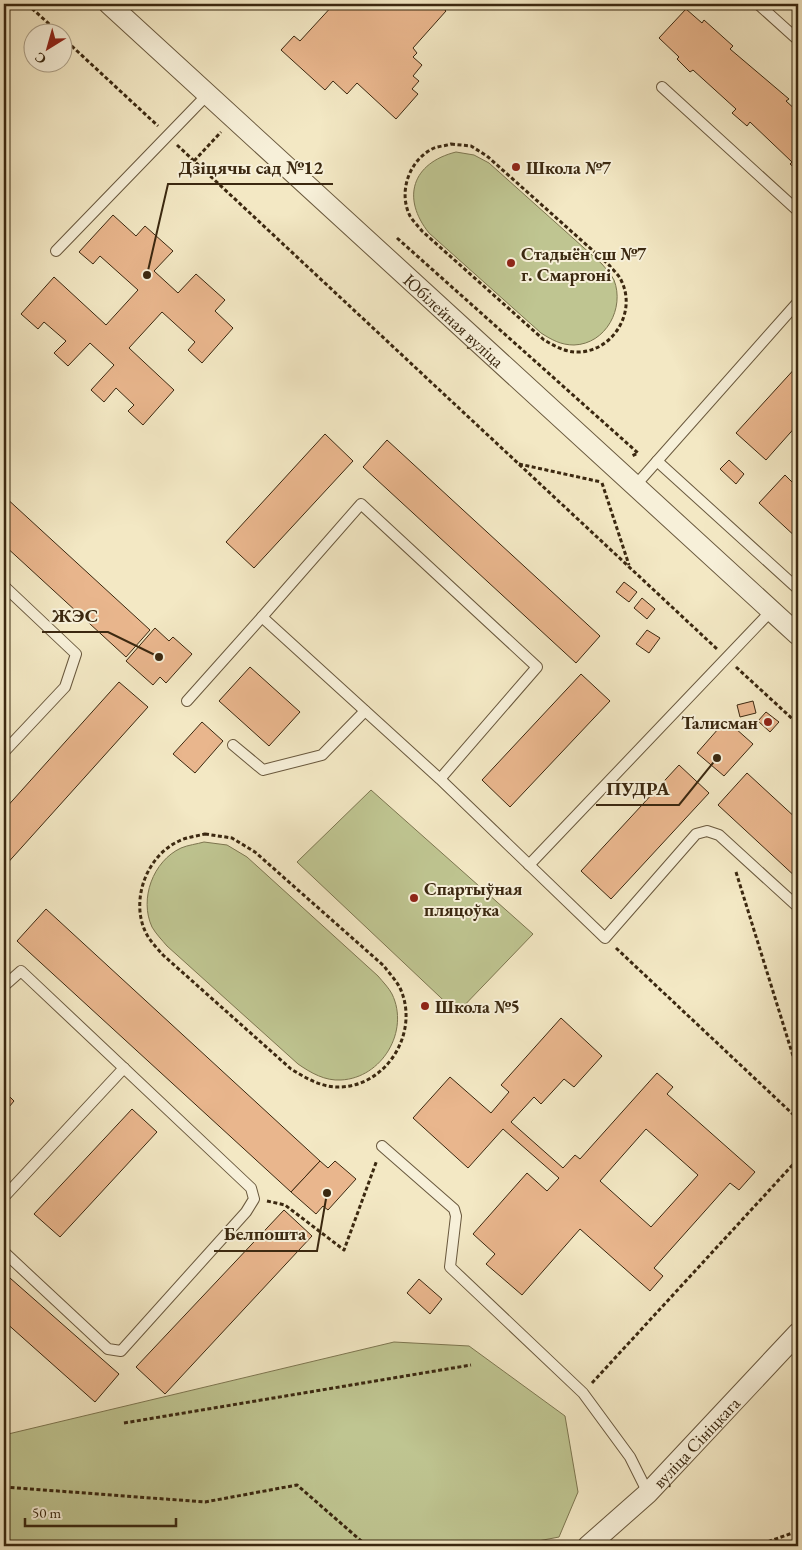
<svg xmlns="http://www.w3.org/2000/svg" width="802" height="1550" viewBox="0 0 802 1550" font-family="'EB Garamond',serif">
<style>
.green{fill:#bfc591;stroke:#7d7650}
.building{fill:#e9b68d;stroke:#3b2810;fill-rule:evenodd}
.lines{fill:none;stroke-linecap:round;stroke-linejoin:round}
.lane-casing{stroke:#69583d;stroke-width:12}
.street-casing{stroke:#69583d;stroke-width:22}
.path{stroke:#3b2810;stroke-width:3;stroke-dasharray:4 2.5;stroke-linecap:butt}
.lane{stroke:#f7f0d9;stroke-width:10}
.street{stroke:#f7f0d9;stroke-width:20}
.poi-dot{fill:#8f2418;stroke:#f7f0d9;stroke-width:2}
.labels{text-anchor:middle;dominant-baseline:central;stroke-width:4;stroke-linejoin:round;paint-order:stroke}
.poi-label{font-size:18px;font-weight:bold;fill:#3b2810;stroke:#f7f0d9;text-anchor:start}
.street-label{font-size:18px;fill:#3b2810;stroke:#f7f0d9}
.leader{fill:none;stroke:#3b2810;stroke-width:2}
.callout-dot{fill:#3b2810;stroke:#f7f0d9;stroke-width:2}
.callout-label{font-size:19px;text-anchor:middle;font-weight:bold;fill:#3b2810;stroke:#f7f0d9;stroke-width:4;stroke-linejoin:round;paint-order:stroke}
</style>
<rect width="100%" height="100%" fill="#f3e8c4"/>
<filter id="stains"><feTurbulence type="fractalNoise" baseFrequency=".004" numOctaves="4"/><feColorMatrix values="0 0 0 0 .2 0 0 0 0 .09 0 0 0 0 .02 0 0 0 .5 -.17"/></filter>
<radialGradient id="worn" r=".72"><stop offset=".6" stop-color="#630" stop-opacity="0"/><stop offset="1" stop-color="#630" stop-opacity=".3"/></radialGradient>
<g class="green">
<path d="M456,152L474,155L489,163L602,264C606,269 611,274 614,280C625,308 606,344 574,345C561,345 552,340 541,333L429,233C401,198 412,163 456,152Z"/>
<polygon points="371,790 533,934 457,1013 297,862"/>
<path d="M204,842L227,845L247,857L378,976C383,982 389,988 392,994C410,1031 382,1078 341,1080C325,1081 311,1073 298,1064L167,946C162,940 156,934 152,927C139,899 153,861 181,848C188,845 197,844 204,842Z"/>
<polygon points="394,1342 469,1346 565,1416 578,1492 559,1537 512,1546 4,1546 4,1435"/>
</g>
<g class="building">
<polygon points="334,4 438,4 446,11 413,48 417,53 413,57 422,65 413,76 419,81 412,89 418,94 396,119 357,83 347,94 333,81 325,90 281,50 294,36 300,41"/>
<polygon points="686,9 702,23 704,20 733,46 730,49 789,99 786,101 798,112 798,171 790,164 792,162 750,122 747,126 732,113 736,109 693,70 690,72 677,59 679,57 659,38"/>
<polygon points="113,215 136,236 145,226 173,251 154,271 178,293 196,274 225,300 215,311 233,328 202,363 188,350 195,342 162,312 129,348 174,390 143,425 128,411 134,405 116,388 104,402 91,390 114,365 90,343 68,366 54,353 66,341 44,322 38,329 21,314 54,277 106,325 138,290 100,256 93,264 79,252"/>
<polygon points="798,365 798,424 766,460 736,433"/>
<polygon points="325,434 353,461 254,568 226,542"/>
<polygon points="387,440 600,636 576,663 363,467"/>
<polygon points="729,460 744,474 736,484 720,469"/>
<polygon points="785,475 798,488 798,539 759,503"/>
<polygon points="4,496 150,630 126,657 4,545"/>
<polygon points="624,582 637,592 629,602 616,592"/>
<polygon points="642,598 655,609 647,619 634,608"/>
<polygon points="155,628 169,641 173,637 192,654 166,683 160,677 153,685 126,661"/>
<polygon points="647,630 660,638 649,653 636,644"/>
<polygon points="250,667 300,712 269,746 219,701"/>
<polygon points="581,674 610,701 510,807 482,780"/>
<polygon points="119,682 148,707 4,867 4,810"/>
<polygon points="753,701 756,713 740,717 737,705"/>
<polygon points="766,712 779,722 770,732 758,721"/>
<polygon points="726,720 753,744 724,776 697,753"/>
<polygon points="202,722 223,741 195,773 173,754"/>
<polygon points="679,765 709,793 611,899 581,871"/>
<polygon points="747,773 798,820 798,879 718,805"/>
<polygon points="46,909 320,1161 291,1192 17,941"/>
<path d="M561,1018L602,1056L574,1087L564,1079L541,1104L534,1097L511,1122L563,1168L575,1155L580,1159L657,1073L673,1087L667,1094L755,1172L739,1190L730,1183L654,1268L663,1276L650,1291L580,1229L522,1295L486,1264L495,1254L473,1234L527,1173L547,1191L559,1178L503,1129L468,1168L413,1118L450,1077L491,1113L509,1092L501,1085ZM646,1129L698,1175L651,1227L600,1181Z"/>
<polygon points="4,1091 14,1101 4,1113"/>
<polygon points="132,1109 157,1132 60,1237 34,1214"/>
<polygon points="320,1161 328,1168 335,1161 356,1179 328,1210 323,1206 316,1214 291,1192"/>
<polygon points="284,1210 312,1236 165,1394 136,1367"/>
<polygon points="10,1278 119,1374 95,1402 4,1321 4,1284"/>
<polygon points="419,1279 442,1299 430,1314 407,1293"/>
</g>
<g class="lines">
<defs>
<g id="lane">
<polyline points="758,4 798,40"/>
<polyline points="662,87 798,211"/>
<polyline points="56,251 207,95"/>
<polyline points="657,461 798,589"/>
<polyline points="635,486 798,302"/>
<polyline points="4,586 76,654 65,687 4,752"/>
<polyline points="187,701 262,617"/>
<polyline points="233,745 263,770 322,755 365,711"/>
<polyline points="440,779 537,667 361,504 262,617 440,779 605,938 696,834 707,831 719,835 798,907"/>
<polyline points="529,865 772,610"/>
<polyline points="4,986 21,971 251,1188 254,1199 246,1212 121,1351 108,1349 4,1252"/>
<polyline points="382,1146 454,1209 456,1216 450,1267 583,1393 630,1457 648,1493"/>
<polyline points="4,1197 124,1068"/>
</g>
<g id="street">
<path id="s1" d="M109,4L798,635"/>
<path id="s2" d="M588,1546L648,1493L798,1333"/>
</g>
</defs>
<use href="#lane" class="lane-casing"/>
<use href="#street" class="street-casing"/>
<g class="path">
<polyline points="27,4 58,32"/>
<polyline points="62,37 158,126"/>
<path d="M451,144L471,146L487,156L609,265C613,270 619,275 621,280C637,311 614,350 580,352C566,353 555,346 544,340L422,231C418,226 413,221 410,216C398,192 409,161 432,149C438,146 445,146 451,144Z"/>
<polyline points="177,145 717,649"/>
<polyline points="194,161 221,132"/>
<polyline points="397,238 638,453 632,456"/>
<polyline points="519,464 601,482"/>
<polyline points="602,483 629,565"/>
<polyline points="736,667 798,724"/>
<path d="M205,834L232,838L255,852L384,966C389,973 396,980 400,988C420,1031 388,1085 341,1087C322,1088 306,1078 291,1069L163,955C157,948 150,941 146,933C130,901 146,856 179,841C187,837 197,836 205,834Z"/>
<polyline points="736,872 798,1072"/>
<polyline points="616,948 798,1119"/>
<polyline points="267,1201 285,1205 344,1250 377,1160"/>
<polyline points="592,1383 798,1159"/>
<polyline points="124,1423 471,1365"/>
<polyline points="4,1487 205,1502 297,1485 367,1546"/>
<polyline points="756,1546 798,1531"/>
</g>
<use href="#lane" class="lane"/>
<use href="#street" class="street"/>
</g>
<g class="poi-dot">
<circle cx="516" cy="167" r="5"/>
<circle cx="511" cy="263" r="5"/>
<circle cx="768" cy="722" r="5"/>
<circle cx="414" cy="898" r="5"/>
<circle cx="425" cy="1006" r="5"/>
</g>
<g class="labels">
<g class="poi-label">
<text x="526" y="167">Школа №7</text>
<text x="521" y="253">Стадыён сш №7<tspan x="521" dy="21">г. Смаргоні</tspan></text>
<text x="758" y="722" text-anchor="end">Талисман</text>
<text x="424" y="888">Спартыўная<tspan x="424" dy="21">пляцоўка</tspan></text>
<text x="435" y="1006">Школа №5</text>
</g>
<g class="street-label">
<text stroke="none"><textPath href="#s1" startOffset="468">Юбілейная вуліца</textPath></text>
<text stroke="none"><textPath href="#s2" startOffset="150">вуліца Сініцкага</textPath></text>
</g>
</g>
<path class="leader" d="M147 275L168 184H333M159 657L108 632H42M717 758L679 805H596M327 1193L317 1251H214"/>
<g class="callout-dot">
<circle cx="147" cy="275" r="5"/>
<circle cx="159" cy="657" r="5"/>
<circle cx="717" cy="758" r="5"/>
<circle cx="327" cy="1193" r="5"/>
</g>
<g class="callout-label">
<text x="251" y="174">Дзіцячы сад №12</text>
<text x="75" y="622">ЖЭС</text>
<text x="638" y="795">ПУДРА</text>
<text x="265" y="1240">Белпошта</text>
</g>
<rect width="802" height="1550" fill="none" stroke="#f3e8c4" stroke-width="20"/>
<rect x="5" y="5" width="792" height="1540" fill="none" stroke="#3b2810" stroke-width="2.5"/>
<rect x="10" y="10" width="782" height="1530" fill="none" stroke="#3b2810"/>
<g transform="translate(48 48) rotate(217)"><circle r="24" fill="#f7f0d9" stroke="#aca089"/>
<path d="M0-4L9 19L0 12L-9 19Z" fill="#8f2418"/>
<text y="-8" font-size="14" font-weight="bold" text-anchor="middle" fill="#3b2810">С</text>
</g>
<path d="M25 1518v8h151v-8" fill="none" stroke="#3b2810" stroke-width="2.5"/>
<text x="32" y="1518" font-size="15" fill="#3b2810" stroke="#f7f0d9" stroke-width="4" paint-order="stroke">50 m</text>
<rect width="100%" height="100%" filter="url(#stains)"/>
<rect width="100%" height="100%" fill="url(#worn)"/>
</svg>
